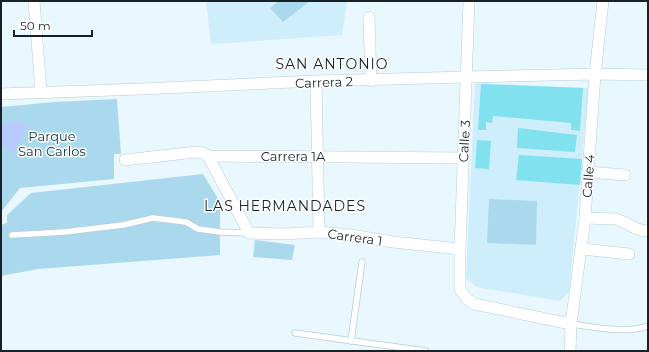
<svg xmlns="http://www.w3.org/2000/svg" width="649" height="352" viewBox="0 0 649 352" font-family="Montserrat,sans-serif">
<style>
.built{fill:#ceeefc}
.green{fill:#aad9ee}
.water{fill:#b9cbfe}
.building{fill:#81e1ee}
.lines{fill:none;stroke-linecap:round;stroke-linejoin:round}
.lane-casing{stroke:#b6cdd8;stroke-width:7}
.street-casing{stroke:#b6cdd8;stroke-width:12}
.lane{stroke:#fff;stroke-width:5.5}
.street{stroke:#fff;stroke-width:11}
.labels{text-anchor:middle;dominant-baseline:central;stroke-width:3;stroke-linejoin:round;paint-order:stroke}
.street-label{font-size:13px;fill:#192125;stroke:#fff}
.park-label{font-size:13px;fill:#0b313f;stroke:#fff}
.neighbourhood-label{font-size:14px;letter-spacing:1px;fill:#192125;stroke:#fff}
</style>
<rect width="100%" height="100%" fill="#e9f7fe"/>
<g class="built">
<polygon points="206,1 347,1 342,35 211,44"/>
<polygon points="475,83 589,88 569,292 560,301 476,287 466,278"/>
</g>
<g class="green">
<polygon points="279,1 310,1 283,22 270,8"/>
<polygon points="117,99 121,154 114,154 114,179 20,188 1,212 1,107 55,102"/>
<polygon points="203,174 220,202 220,255 38,269 1,276 1,225 7,223 7,215 31,193"/>
<polygon points="489,199 537,201 536,245 487,243"/>
<polygon points="255,240 295,245 292,260 253,257"/>
</g>
<path class="water" d="M19,120L27,126C27,130 17,147 14,152L9,151L1,145V123H11Z"/>
<g class="building">
<polygon points="481,84 583,88 580,131 571,130 571,123 493,116 492,123 486,122 486,130 478,130"/>
<polygon points="518,128 577,135 575,152 517,148"/>
<polygon points="477,140 491,141 489,169 475,168"/>
<polygon points="519,155 582,159 580,185 516,180"/>
</g>
<g class="lines">
<defs>
<g id="lane">
<polyline points="12,235 64,232 123,225 153,218 186,222 198,229 220,232 249,233"/>
<path d="M571,324C596,327 624,334 648,326"/>
<polyline points="295,333 426,351"/>
<polyline points="351,341 362,262"/>
</g>
<g id="street">
<polyline points="34,1 41,92"/>
<polyline points="469,1 460,249 460,289 466,298 474,304 571,324"/>
<polyline points="369,17 371,81"/>
<polyline points="316,81 319,232"/>
<polyline points="1,94 141,89 316,81 467,77 595,74 648,75"/>
<polyline points="208,156 249,233 285,234 319,232 351,235 393,242 460,249"/>
<polyline points="125,160 196,152 203,153 208,156 463,158"/>
<polyline points="588,172 625,175"/>
<path d="M585,218L616,219C629,222 634,231 648,231"/>
<polyline points="582,249 629,254"/>
<polyline points="570,351 571,324 585,218 595,74 603,1"/>
</g>
</defs>
<use href="#lane" class="lane-casing"/>
<use href="#street" class="street-casing"/>
<use href="#lane" class="lane"/>
<use href="#street" class="street"/>
</g>
<g class="labels">
<g class="street-label">
<text transform="translate(324 82) rotate(-2)">Carrera 2</text>
<text transform="translate(464 141) rotate(-87)">Calle 3</text>
<text x="293" y="156">Carrera 1A</text>
<text transform="translate(588 176) rotate(-86)">Calle 4</text>
<text transform="translate(355 237) rotate(8)">Carrera 1</text>
</g>
<g class="park-label">
<text x="52" y="136">Parque<tspan x="52" dy="15">San Carlos</tspan></text>
</g>
<g class="neighbourhood-label">
<text x="332" y="64">SAN ANTONIO</text>
<text x="285" y="206">LAS HERMANDADES</text>
</g>
</g>
<rect width="649" height="352" fill="none" stroke="#192125" stroke-width="4"/>
<path d="M14 30v6h78v-6" fill="none" stroke="#192125" stroke-width="2"/>
<text x="20" y="30" font-size="12" fill="#192125" stroke="#ffffff" stroke-width="3" paint-order="stroke">50 m</text>
</svg>
